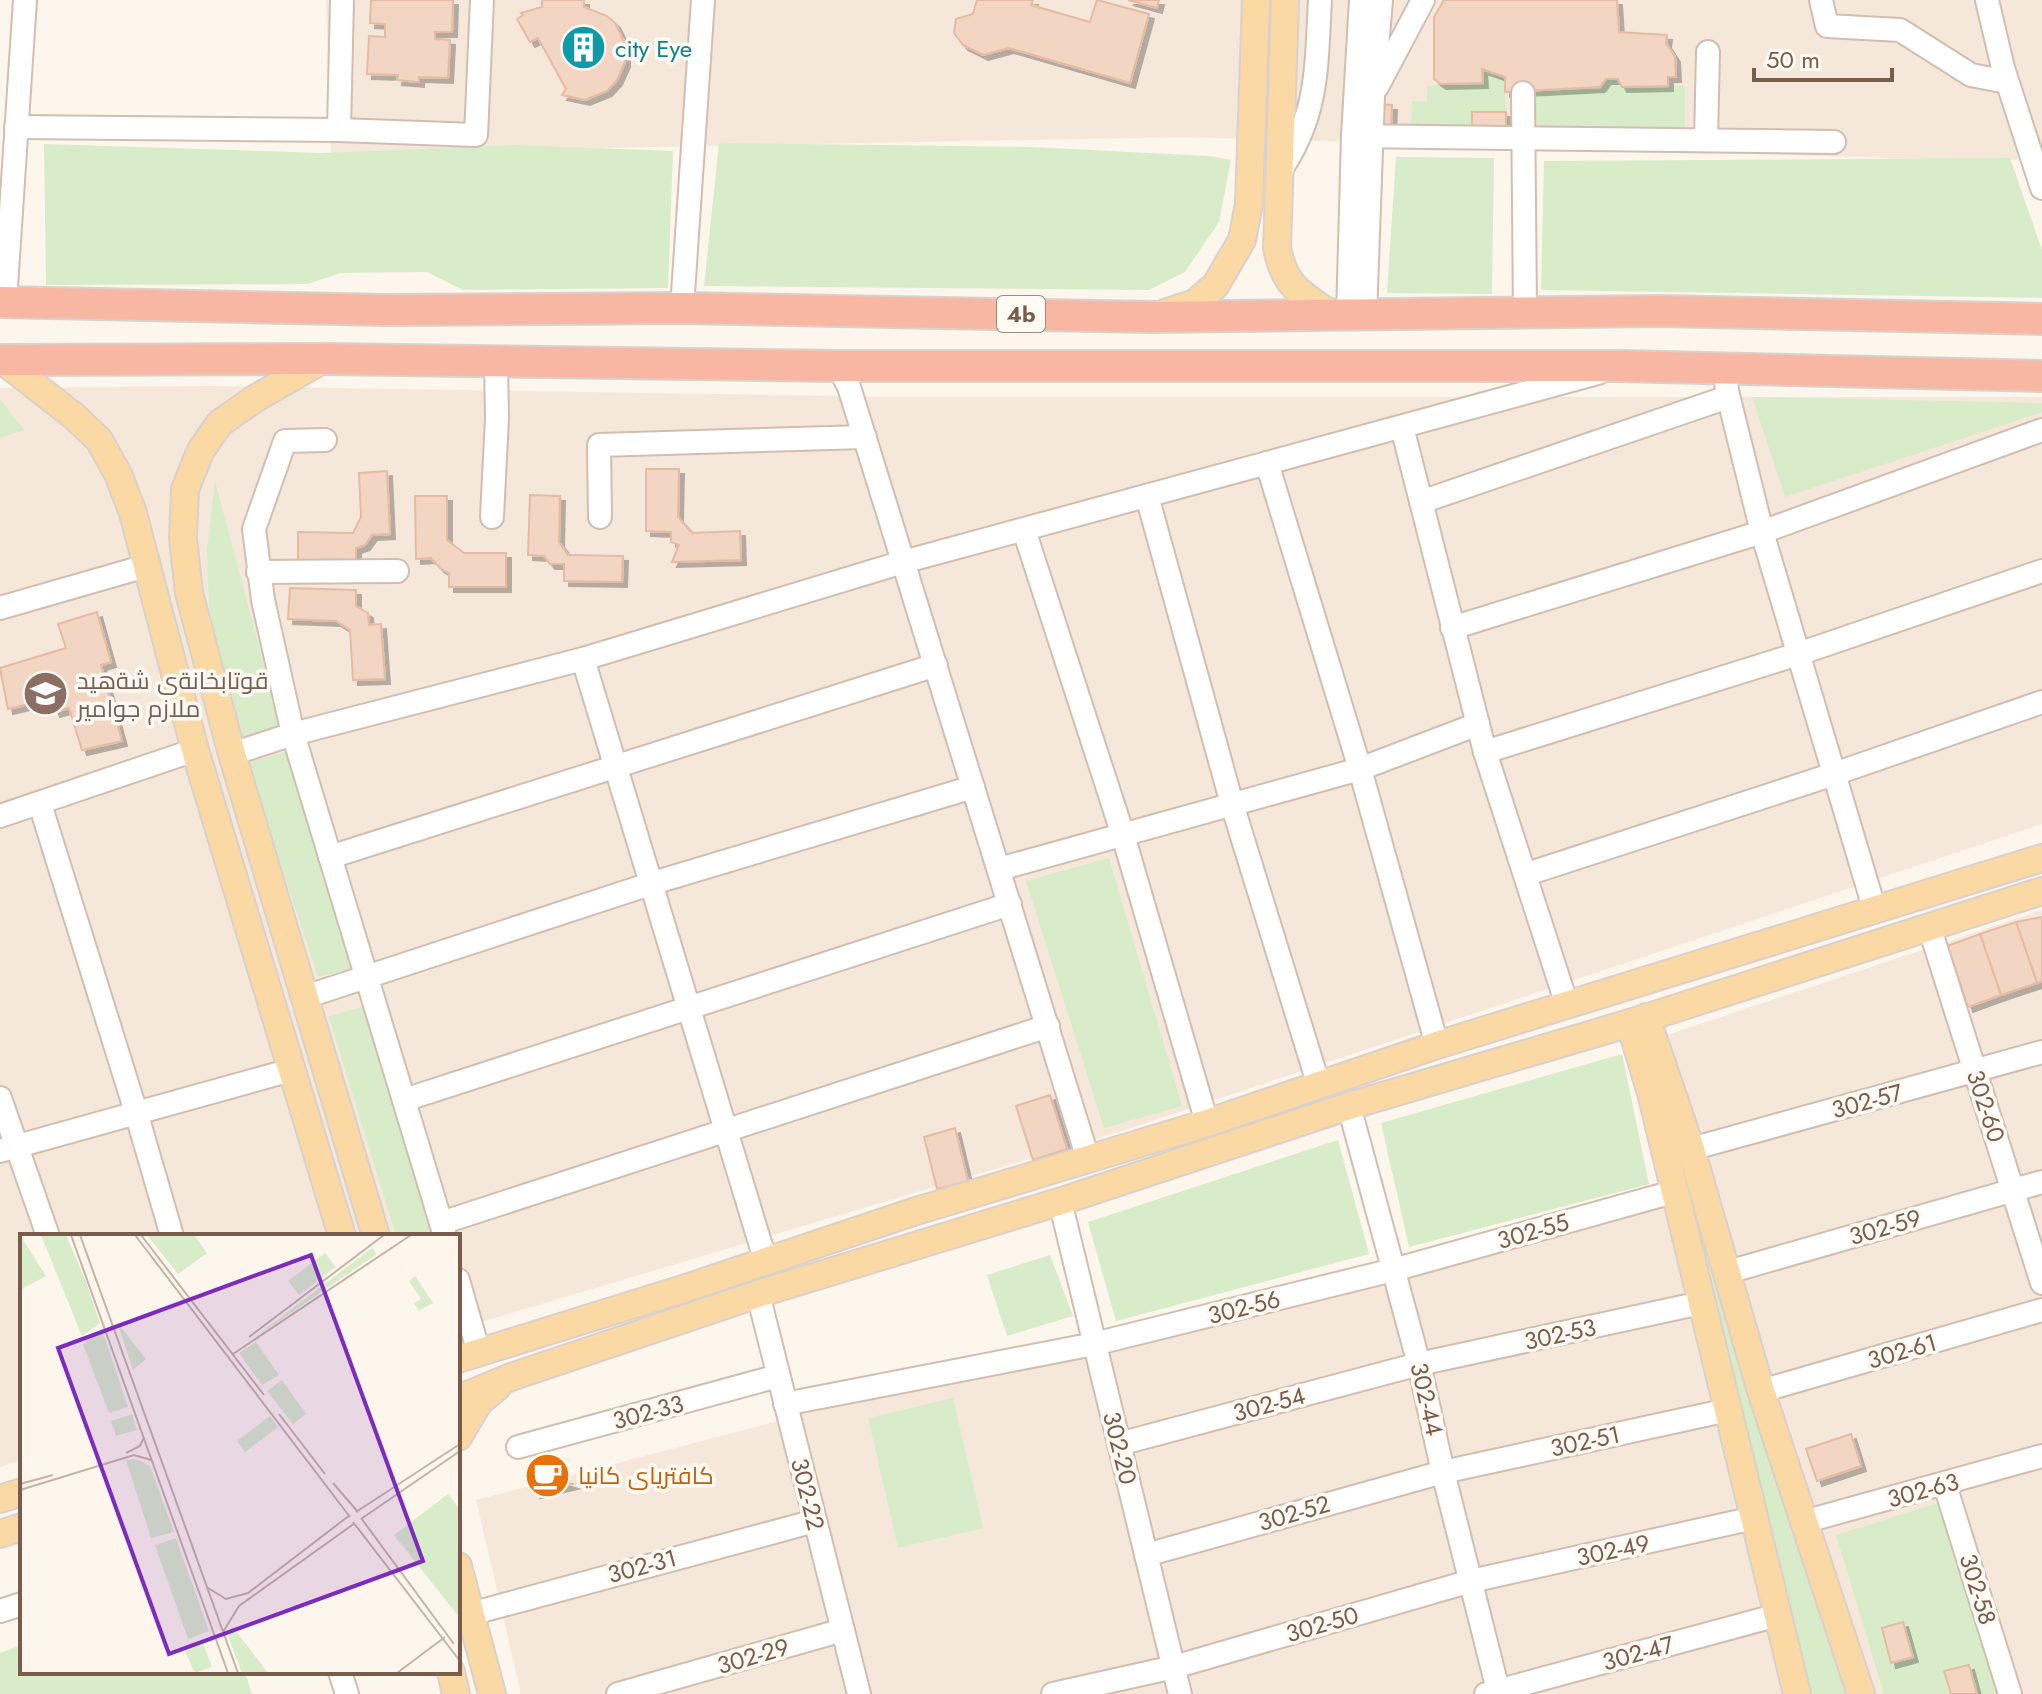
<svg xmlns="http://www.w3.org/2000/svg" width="2042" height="1694" viewBox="0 0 2042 1694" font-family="Jost,Cairo,sans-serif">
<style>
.residential{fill:#f5e8da}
.green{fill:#d8ecc9}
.building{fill:#f3d5c3;stroke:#e6bba3;stroke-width:2;filter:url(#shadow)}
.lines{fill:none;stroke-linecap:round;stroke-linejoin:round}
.minor-casing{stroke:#d1beb0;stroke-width:26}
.major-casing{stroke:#dad1cd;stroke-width:30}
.highway-casing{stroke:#dad1cd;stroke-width:34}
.minor{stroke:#fff;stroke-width:22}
.major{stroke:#fbd9a5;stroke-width:26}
.highway{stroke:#f7b7a3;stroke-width:30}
.labels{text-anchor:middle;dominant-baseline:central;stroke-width:7;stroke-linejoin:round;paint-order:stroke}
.shield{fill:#fffaf3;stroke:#a28b7f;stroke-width:2}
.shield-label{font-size:22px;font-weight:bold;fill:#7a5c4d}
.culture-label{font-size:24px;fill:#0d838f;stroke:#fffaf3;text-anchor:start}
.education-label{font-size:24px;fill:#785e54;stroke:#fffaf3;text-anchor:start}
.street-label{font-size:24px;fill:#7a5c4d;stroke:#fffaf3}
.food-label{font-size:24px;fill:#c56008;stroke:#fffaf3;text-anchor:start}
.inset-road{fill:none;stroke:#c5b3a7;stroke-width:2}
.view{fill:#7b2cbf;fill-opacity:0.15;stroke:#7b2cbf;stroke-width:4}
.inset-edge{fill:none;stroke:#7a5c4d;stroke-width:4}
</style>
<defs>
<filter id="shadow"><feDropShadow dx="5" dy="5" stdDeviation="0" flood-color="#0004"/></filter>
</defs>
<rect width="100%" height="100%" fill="#fdf6ec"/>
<g class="residential">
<polygon points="326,0 2042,0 2042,160 1923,159 1184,137 331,153"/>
<polygon points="210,386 898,397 2042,397 2042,824 1122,1131 458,1329 458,1236 22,1236 22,1460 0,1467 0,388"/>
<polygon points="2042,910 2042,1694 521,1694 476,1500 1710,1178 1664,1036"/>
</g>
<g class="green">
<polygon points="1482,69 1505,77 1506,130 1411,128 1412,101 1427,102 1427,86 1483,83"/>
<polygon points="1606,79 1618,79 1622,87 1685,86 1685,131 1537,130 1535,90 1600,87"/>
<polygon points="719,143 1031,147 1209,156 1231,160 1219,222 1185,272 1149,290 704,286"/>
<polygon points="44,144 322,153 513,145 673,151 668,288 463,290 427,272 341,273 307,284 46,285"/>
<polygon points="1396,157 1494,158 1492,294 1387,293"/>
<polygon points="2010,158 2042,250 2042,298 1541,290 1544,161"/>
<polygon points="1752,397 2042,403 2042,412 1785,497"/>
<polygon points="0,399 24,430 0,438"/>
<polygon points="215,481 281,729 244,741 209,609 207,550"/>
<polygon points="287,751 355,968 318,977 247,763"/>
<polygon points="1109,858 1182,1106 1104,1128 1026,881"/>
<polygon points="367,1005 437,1236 396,1236 329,1017"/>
<polygon points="1622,1054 1649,1184 1409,1247 1381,1123"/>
<polygon points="1338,1140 1369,1254 1116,1321 1088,1222"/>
<polygon points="1681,1156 1849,1694 1810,1694 1732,1375 1674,1159"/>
<polygon points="1050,1255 1073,1316 1007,1336 987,1275"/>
<polygon points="953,1398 983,1528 898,1548 868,1418"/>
<polygon points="1941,1502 2000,1694 1884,1694 1836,1535"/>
<polygon points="22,1645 22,1672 245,1672 252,1694 0,1694 0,1653"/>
</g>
<g class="building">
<polygon points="371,0 453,0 452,32 435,32 435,39 450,40 448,78 419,77 419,82 397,80 398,75 367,74 369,36 385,37 385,24 370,23"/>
<polygon points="542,0 584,0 584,7 607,16 615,23 625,43 625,62 617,80 607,91 585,100 562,95 566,89 538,38 530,42 517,19 523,15 521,13 542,7"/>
<polygon points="977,0 1033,0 1031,5 1090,22 1097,0 1149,14 1130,83 1009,48 983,55 963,45 954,33 956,19 973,14"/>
<polygon points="1128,0 1159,0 1157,8"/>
<polygon points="1444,0 1617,0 1619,32 1667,35 1666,43 1675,57 1676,77 1668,77 1668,86 1622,87 1618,79 1606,79 1600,87 1505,92 1505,77 1482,69 1483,83 1441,84 1434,79 1434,17"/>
<polygon points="1347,103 1392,105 1391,129 1345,126"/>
<rect x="1472" y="112" width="34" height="14"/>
<polygon points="646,469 679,469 678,517 692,533 740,531 741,560 672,562 679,545 671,542 671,532 646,531"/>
<polygon points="387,471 390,534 372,535 365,545 356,548 356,561 298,560 298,532 353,533 361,517 359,473"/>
<polygon points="530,495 560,496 559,542 568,555 623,556 622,582 564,581 564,564 550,564 544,556 528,555"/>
<polygon points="415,496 447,496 447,540 464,553 506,553 506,587 449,587 449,573 440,568 431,558 416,559"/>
<polygon points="290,588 356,590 356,606 368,613 369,625 381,624 385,679 353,680 350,630 336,621 288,619"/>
<polygon points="97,612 111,662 101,665 122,741 82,750 69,708 55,712 50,699 8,709 0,668 66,648 58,624"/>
<polygon points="2042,917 2042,981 2037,983 2016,922"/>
<polygon points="2016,922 2037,983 2001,995 1980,934"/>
<polygon points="1980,934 2001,995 1968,1007 1947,946"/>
<polygon points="1050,1095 1067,1149 1033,1160 1016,1106"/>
<polygon points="955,1128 968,1181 937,1189 924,1137"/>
<polygon points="1851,1434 1861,1466 1817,1481 1806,1449"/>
<polygon points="546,1476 573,1484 536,1493"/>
<polygon points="1903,1622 1913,1657 1891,1663 1882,1628"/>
<polygon points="1969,1665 1977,1694 1951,1694 1944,1671"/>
</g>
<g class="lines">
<defs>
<g id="minor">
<polyline points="1821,0 1827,26 1900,30 1971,75 2007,82"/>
<polyline points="1987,0 2003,68 2042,188"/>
<polyline points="1377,87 1423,0"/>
<polyline points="1523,93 1525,313"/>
<polyline points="16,127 339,130 476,135 482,0"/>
<polyline points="339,130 342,0"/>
<polyline points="1353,136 1834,142"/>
<polyline points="1706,140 1708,52"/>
<path d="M1278,174C1319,115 1316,69 1320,0"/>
<polyline points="5,302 25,0"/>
<polyline points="682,308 703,0"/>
<polyline points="1348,316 1353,136 1361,0"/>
<polyline points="1365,316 1373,95 1381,0"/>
<polyline points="838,366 849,387 1088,1159"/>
<polyline points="1725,368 1727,391 1762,532 1875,911"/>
<polyline points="1402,427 1485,752 1567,1005"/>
<polyline points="325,440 285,441 254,529 263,600 293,734 445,1236"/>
<polyline points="1267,463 1360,769 1437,1045"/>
<polyline points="1147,496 1232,804 1315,1073 1322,1085"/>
<polyline points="1421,502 1728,397"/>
<polyline points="492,517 497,418 496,363"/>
<polyline points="600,517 599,445 865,437"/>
<polyline points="1024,530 1123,835 1207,1123"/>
<polyline points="258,572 397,571"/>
<polyline points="0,608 146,566"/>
<polyline points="1452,628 1762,532 2042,430"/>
<polyline points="583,659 761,1246 768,1259"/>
<polyline points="1485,752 1798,654 2042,571"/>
<polyline points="232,754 293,734 583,659 903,562 1598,373"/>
<polyline points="40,804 136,1112 172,1236"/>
<polyline points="0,816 195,750"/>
<polyline points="330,857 936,665"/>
<polyline points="999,869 1360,769 1478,724"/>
<polyline points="1527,874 1834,774 2042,702"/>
<polyline points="1930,929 2042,1283"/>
<polyline points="305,997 653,883 973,787"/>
<polyline points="0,1098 48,1236"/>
<polyline points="404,1100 1010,904"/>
<polyline points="1349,1106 1419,1364 1443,1472 1499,1694"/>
<polyline points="1691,1149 2042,1052"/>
<polyline points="0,1151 291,1070"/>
<polyline points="1060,1201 1180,1694"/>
<polyline points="441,1223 1048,1026"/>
<polyline points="1728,1272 2042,1182"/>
<polyline points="458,1280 479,1353"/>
<polyline points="758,1294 859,1694"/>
<polyline points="1761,1391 2042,1310"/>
<polyline points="785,1404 1094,1344 1393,1270 1673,1192"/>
<polyline points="1119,1444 1419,1364 1701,1303"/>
<polyline points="518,1447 778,1376"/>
<polyline points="1945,1485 2010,1694"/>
<polyline points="1803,1522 2042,1456"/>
<polyline points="1146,1555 1443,1472 1728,1410"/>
<polyline points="0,1611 22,1604"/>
<polyline points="470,1614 815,1521"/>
<polyline points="340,1672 347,1694"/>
<polyline points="618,1694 843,1630"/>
<polyline points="1053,1694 1174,1667 1471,1581 1754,1518"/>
<polyline points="1486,1694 1778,1615"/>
</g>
<g id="major">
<path d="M1285,0L1277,248C1284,286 1302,295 1332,315"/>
<polyline points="1165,313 1195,303 1215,286 1242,240 1249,204 1256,0"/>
<polyline points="324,359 256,398 220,423 201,450 185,489 183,538 189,593 232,754 376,1236"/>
<polyline points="2,360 75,417 99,440 118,474 133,513 195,750 342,1236"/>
<polyline points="1646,1017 1691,1149 1761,1391 1861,1694"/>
<polyline points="1630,1023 1651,1093 1797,1694"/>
<polyline points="458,1359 686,1288 913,1212 1207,1123 1437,1045 2042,858"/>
<polyline points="458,1399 511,1377 758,1294 1065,1200 1349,1106 1630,1023 2042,891"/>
<polyline points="458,1437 479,1402 497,1387"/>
<polyline points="0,1499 22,1492"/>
<polyline points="0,1534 22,1527"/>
<polyline points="458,1566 492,1694"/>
<polyline points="451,1672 456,1694"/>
</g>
<g id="highway">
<polyline points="0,302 385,310 682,308 1151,317 1660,311 2042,319"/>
<polyline points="0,360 324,359 838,366 1619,366 2042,376"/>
</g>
</defs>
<use href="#minor" class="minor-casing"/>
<use href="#major" class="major-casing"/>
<use href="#highway" class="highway-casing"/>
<use href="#minor" class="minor"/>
<use href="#major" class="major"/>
<use href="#highway" class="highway"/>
</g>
<defs>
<symbol id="building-disc" viewBox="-11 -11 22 22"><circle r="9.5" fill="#0f9aa8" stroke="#fffaf3"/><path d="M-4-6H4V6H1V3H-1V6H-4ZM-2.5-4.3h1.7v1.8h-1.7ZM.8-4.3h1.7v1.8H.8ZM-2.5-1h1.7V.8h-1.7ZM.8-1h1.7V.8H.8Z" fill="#fff"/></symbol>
<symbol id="school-disc" viewBox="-11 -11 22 22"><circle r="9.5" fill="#8d6e63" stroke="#fffaf3"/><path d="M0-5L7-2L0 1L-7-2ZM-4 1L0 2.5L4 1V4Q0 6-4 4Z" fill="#fff"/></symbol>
<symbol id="cafe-disc" viewBox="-11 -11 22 22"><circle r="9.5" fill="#e8710a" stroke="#fffaf3"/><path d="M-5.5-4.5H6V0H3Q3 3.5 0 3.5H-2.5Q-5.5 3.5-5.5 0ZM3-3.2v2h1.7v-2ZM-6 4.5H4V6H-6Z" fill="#fff"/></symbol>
</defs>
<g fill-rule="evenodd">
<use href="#building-disc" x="558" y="22" width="51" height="51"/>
<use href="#school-disc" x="20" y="668" width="51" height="51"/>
<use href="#cafe-disc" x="522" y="1450" width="51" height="51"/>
</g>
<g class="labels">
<rect class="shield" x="997" y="296" width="48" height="36" rx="6"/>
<g class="shield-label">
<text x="1021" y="314">4b</text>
</g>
<g class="culture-label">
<text x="615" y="48">city Eye</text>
</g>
<g class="education-label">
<text x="77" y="680">قوتابخانةى شةهيد<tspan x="77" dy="28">ملازم جوامير</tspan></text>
</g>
<g class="street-label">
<text transform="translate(1867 1101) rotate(-15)">302-57</text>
<text transform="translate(1986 1106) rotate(72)">302-60</text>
<text transform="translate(1885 1227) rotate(-16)">302-59</text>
<text transform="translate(1533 1231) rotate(-16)">302-55</text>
<text transform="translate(1244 1307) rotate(-14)">302-56</text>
<text transform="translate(1560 1334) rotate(-12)">302-53</text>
<text transform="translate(1902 1351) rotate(-16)">302-61</text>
<text transform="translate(1427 1399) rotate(77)">302-44</text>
<text transform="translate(1269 1404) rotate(-15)">302-54</text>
<text transform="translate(648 1412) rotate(-15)">302-33</text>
<text transform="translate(1585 1441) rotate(-12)">302-51</text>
<text transform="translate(1120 1448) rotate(76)">302-20</text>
<text transform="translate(1923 1490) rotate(-15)">302-63</text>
<text transform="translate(808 1494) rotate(76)">302-22</text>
<text transform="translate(1294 1513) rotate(-16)">302-52</text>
<text transform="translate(1613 1550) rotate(-12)">302-49</text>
<text transform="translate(642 1566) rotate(-15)">302-31</text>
<text transform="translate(1978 1589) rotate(73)">302-58</text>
<text transform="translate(1322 1624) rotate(-16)">302-50</text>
<text transform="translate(1638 1653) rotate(-15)">302-47</text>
<text transform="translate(753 1656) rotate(-16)">302-29</text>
</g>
<g class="food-label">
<text x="578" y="1475">کافتریای کانیا</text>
</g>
</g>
<g transform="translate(20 1234)">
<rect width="440" height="440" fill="#fdf6ec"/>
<path d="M0,1L26,42L0,56ZM21,1H46L65,45L80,89L62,102ZM127,1H174L187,19L158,40ZM352,14L357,20L231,106ZM305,19L316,33L279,61L268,47ZM395,42L413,69L399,77L394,69L401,65L389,47ZM97,88L126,125L113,136ZM82,95L108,173L89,179L63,110ZM236,108L259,141L242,151L219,119ZM262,146L286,180L273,190L247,157ZM112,180L117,196L96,202L91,187ZM250,182L258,193L225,218L217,207ZM116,225L130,232L154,298L131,304L106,226ZM428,260L440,276V384L374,301ZM156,304L189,397L168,405L135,311ZM212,392L248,439H222L208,402ZM183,409L192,433L175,439L164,415Z" fill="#d8ecc9"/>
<path class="inset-road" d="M51,1L208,439M60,1L218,439M115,1L330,283M121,1L244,161M229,103L364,1M213,120L391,1M259,180L305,240M106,219L120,212L124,203M313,249L338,278M0,250L33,241M0,256L114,221L131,226M336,278L440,210M341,284L434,410M341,285L440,217M333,288L440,427M188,354L206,365L228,359L330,281M203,398L219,372L335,289M377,439L425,403"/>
<path class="view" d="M291,21L403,327L149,420L38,114Z"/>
<rect width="440" height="440" class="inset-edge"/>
</g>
<path d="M1754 68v12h138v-12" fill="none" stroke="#7a5c4d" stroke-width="4"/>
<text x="1766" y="68" font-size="24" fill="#7a5c4d" stroke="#fffaf3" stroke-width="6" paint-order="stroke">50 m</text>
</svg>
